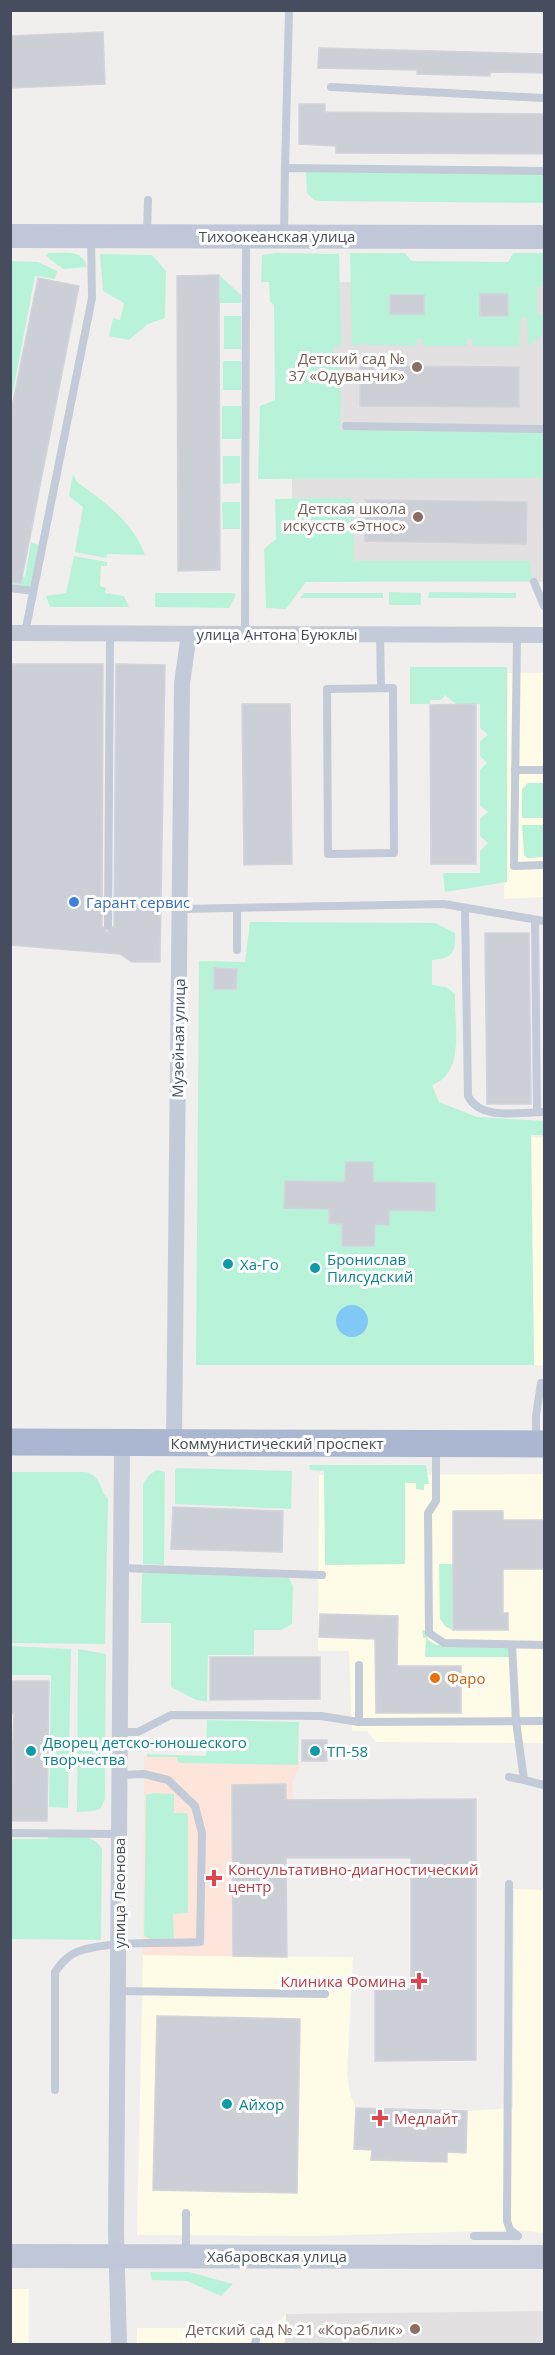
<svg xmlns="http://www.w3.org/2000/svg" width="555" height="2355" viewBox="0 0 555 2355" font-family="'Open Sans',sans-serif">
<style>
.commercial{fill:#fefbe6}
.education{fill:#e2e0e0}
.medical{fill:#fde5dc}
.green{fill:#b8f3d9}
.water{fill:#81c8f5}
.building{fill:#cdcfd7;stroke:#d2d3db;stroke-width:1.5}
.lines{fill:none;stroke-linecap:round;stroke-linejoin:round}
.lane{stroke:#c3cad8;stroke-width:8}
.street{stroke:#c3cad8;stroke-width:16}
.secondary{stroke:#bfc7d9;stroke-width:24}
.primary{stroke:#abb7d0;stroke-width:27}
.education-dot{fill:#8d6e63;stroke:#fff;stroke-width:2}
.shop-dot{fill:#3f7fe0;stroke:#fff;stroke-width:2}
.culture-dot{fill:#0f9aa8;stroke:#fff;stroke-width:2}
.food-dot{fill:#e8710a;stroke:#fff;stroke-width:2}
.health-dot{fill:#e0444e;stroke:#fff;stroke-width:2}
.labels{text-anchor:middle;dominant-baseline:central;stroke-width:6;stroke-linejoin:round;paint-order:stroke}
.street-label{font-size:15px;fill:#454d5e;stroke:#fff}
.education-label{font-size:15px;fill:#785e54;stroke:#fff;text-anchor:end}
.shop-label{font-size:15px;fill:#366cbe;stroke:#fff;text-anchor:start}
.culture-label{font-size:15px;fill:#0d838f;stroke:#fff;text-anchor:start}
.food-label{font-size:15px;fill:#c56008;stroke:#fff;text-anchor:start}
.health-label{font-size:15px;fill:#be3a42;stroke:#fff;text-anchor:start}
</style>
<rect width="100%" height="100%" fill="#f1efee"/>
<g class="commercial">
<polygon points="508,673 544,673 544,897 504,899"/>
<polygon points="531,1137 544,1138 544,1366 534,1365"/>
<polygon points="544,1474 544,1743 376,1742 367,1731 352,1731 349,1651 318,1651 319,1475"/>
<polygon points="514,1889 544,1890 544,2233 520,2230 319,2236 137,2235 143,1955 353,1957 347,2075 350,2094 356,2108 467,2111 513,2108"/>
<polygon points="10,2289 29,2289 29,2344 11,2344"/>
<polygon points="286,2314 285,2344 137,2344 137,2328 274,2328"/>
</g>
<g class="education">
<polygon points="290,282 544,283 544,582 293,581"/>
<polygon points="544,2311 544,2344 285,2344 286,2314"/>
</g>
<polygon class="medical" points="144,1756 302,1761 292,1784 295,1811 286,1812 287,1957 143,1955"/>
<g class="green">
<polygon points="306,172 544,174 544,203 321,201 314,200 307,193"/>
<path d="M48,253C64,253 82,248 87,267L63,269L46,256Z"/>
<polygon points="277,253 339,254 341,346 333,347 333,352 341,353 341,369 333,371 333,375 341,376 340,430 544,432 544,580 542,478 258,479 260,406 275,400 274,305 270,302 269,282 261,282 262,255"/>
<polygon points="350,253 405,253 411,261 508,262 513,253 544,253 544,286 537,287 537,313 543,315 542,335 528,346 527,318 521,317 519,347 473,346 472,338 467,338 467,346 423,346 422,339 417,339 416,346 366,345 365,343 352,346"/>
<polygon points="100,254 152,255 166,271 165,318 148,324 129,340 109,336 113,318 120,320 124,303 103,291"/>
<polygon points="11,261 38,262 57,271 55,279 35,276 11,402"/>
<polygon points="220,276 241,295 241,303 220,303"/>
<rect x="224" y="316" width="17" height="33"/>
<rect x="223" y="361" width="18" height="29"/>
<rect x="222" y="406" width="19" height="33"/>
<polygon points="223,456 240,456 240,483 223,484"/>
<path d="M73,474L77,482C105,502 133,522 145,555L107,554L106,558L75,552L83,507L69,496Z"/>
<polygon points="352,498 354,561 529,561 533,581 306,582 286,609 266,608 264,549 276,539 275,499"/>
<polygon points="222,502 240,502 240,529 223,529"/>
<polygon points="31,542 39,545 30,587 11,584 10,575 25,577"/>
<polygon points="74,556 107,562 107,566 101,566 100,586 106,588 105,593 124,596 129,607 50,607 46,596 66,593"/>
<polygon points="389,592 421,593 421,605 389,605"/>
<polygon points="429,592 516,593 516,598 428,598"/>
<polygon points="155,593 234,593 236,595 229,608 155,607"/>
<polygon points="304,593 383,593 383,598 300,598"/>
<polygon points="410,667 507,667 507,882 445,892 443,873 480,873 480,851 488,843 480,836 480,819 488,812 480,805 480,770 487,763 480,756 480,741 488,735 480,728 480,704 456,704 445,695 441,700 430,700 430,704 410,704"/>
<polygon points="528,783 544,783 544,818 522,818 522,789"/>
<polygon points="522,825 544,825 544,857 527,858 524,855"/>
<path d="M250,922L435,923L455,933C456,953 452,959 432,960V985L446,987L455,994C454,1023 466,1073 432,1085L439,1102L477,1117L544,1121V1135H531L534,1365H196L199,961L245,962Z"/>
<polygon points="543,927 544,928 544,1103 543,1102"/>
<polygon points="309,1465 426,1465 429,1484 424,1484 424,1490 416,1489 416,1483 405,1483 405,1564 325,1565 324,1471 310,1470"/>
<polygon points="177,1468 292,1471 291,1509 175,1504 175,1470"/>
<polygon points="157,1470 165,1472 164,1565 143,1564 143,1484 150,1474"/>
<path d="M11,1472H85C103,1476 98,1489 108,1499L105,1644L11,1643Z"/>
<polygon points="439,1564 453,1564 452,1630 445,1626 440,1619"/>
<polygon points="146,1572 289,1578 293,1586 292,1624 281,1630 254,1630 254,1655 208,1655 207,1702 194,1699 171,1687 171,1623 141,1623 142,1574"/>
<polygon points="422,1629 426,1632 428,1640 436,1645 509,1647 509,1657 425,1657 426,1638 423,1638"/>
<polygon points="11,1646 71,1649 68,1808 49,1807 51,1675 11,1675"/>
<polygon points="78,1649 106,1654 105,1799 101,1808 95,1811 77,1812"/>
<polygon points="207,1720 299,1722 298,1765 178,1763 177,1757 147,1757 147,1754 206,1756"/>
<polygon points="154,1793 174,1794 174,1813 188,1813 188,1913 173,1914 174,1940 149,1939 144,1935 146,1795"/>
<path d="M48,1836C66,1836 92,1831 102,1849L101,1940L11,1939V1839H48Z"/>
<polygon points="150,2272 189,2272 233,2284 221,2296 187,2281 152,2280"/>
</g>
<circle class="water" cx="352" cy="1321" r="16"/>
<g class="building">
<polygon points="103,32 105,84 10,88 10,36"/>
<polygon points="319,48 544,54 544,73 490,72 490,76 417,74 417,70 318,68"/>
<polygon points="299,104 325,104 325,112 544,114 544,154 336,153 336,146 299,144"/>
<polygon points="219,275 220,570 178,571 177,276"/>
<polygon points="38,278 79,286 21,583 10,582 10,417"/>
<rect x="480" y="294" width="28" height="22"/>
<rect x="390" y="295" width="34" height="19"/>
<polygon points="360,366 519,367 519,407 360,406"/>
<polygon points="366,500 527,502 526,544 365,541"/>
<polygon points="10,664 103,664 102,926 107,932 114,926 116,664 165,665 160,962 132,962 120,954 10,945"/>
<polygon points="242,704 290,704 292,864 244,865"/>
<polygon points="476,704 476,864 431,864 430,705"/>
<polygon points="485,933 529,933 531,1104 487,1104"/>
<polygon points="214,968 237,969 236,989 214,989"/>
<polygon points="346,1162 373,1162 373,1182 435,1183 435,1211 389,1210 389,1225 375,1224 374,1246 342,1246 342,1224 329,1223 329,1209 284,1208 285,1181 345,1182"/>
<polygon points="173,1507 283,1511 282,1552 171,1549"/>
<polygon points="453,1511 503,1511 503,1520 544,1520 544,1569 503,1569 503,1613 508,1613 508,1630 453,1630"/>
<polygon points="320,1614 398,1616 397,1666 461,1666 461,1713 376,1713 375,1639 319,1637"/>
<polygon points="210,1657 320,1657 320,1699 210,1700"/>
<polygon points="10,1681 49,1681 47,1821 10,1821 14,1713 10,1713"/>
<rect x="302" y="1740" width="25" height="21"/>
<polygon points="286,1784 286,1800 476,1799 476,2060 375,2061 375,1989 411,1989 411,1858 286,1858 287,1957 233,1956 232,1785"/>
<polygon points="157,2016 300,2019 297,2193 153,2190"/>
<polygon points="356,2108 467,2111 466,2153 447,2152 447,2162 371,2160 372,2150 354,2149"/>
</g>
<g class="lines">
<g class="lane">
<polyline points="331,87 544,98"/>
<polyline points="285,168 289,10"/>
<polyline points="147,233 148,200"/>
<polyline points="284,236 285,168 544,171"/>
<polyline points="346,426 544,429"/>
<polyline points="534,582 544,606"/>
<polyline points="10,588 33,591"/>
<polyline points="25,633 92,298 91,238"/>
<polyline points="245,634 246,238"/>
<polyline points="380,634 381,688"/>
<polyline points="517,635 514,866 544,865"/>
<polygon points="393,688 394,853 328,854 327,689"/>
<polyline points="515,770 544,770"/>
<path d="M465,908L468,1096C480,1121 520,1112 544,1112"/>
<polyline points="179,909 444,904 544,921"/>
<polyline points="237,909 237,950"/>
<polyline points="535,920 537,1112"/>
<polyline points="108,926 110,634"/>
<polyline points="536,1441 536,1416 541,1383 544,1383"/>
<polyline points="436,1447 436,1501 428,1513 429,1633 444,1643 544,1645"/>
<polyline points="121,1568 322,1575"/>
<polyline points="512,1645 516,1721 524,1780 544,1785"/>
<polyline points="359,1665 359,1722"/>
<polyline points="120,1732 138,1732 171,1715 321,1716 359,1722 544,1721"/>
<polyline points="509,1777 524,1780"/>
<polyline points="10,1833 119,1834"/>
<polyline points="509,1884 507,2221 510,2230 518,2236"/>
<polyline points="118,1991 325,1994"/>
<path d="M55,2090V1972C61,1963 68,1955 79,1951C114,1940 163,1944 200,1942L202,1833L195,1806L168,1780L144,1774L120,1775"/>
<polyline points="186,2213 186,2256"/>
<polyline points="474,2236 517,2236"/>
<polyline points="255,2344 256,2339"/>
</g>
<g class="street">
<polyline points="10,633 544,635"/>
<polyline points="174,1442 182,683 189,634"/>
<polyline points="119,2344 116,2233 122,1442"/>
</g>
<g class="secondary">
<polyline points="10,236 544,237"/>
<polyline points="10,2256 544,2257"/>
</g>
<polyline class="primary" points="10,1442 544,1444"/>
</g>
<g class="education-dot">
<circle cx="417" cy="367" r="6"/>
<circle cx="418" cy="517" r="6"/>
<circle cx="415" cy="2329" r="6"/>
</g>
<circle class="shop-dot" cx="74" cy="902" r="6"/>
<g class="culture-dot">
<circle cx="228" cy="1264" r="6"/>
<circle cx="315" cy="1268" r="6"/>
<circle cx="31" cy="1751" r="6"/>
<circle cx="315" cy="1751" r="6"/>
<circle cx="227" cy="2104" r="6"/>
</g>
<circle class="food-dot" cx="435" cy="1678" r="6"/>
<g class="health-dot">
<path d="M211 1869h6v6h6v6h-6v6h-6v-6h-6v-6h6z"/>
<path d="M416 1972h6v6h6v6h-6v6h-6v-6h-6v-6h6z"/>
<path d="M377 2109h6v6h6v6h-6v6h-6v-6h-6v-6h6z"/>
</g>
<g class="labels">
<g class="street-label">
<text x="277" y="236">Тихоокеанская улица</text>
<text x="277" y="634">улица Антона Буюклы</text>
<text transform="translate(178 1038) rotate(-89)">Музейная улица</text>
<text x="277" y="1443">Коммунистический проспект</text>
<text transform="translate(119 1893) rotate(-90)">улица Леонова</text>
<text x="277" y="2256">Хабаровская улица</text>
</g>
<g class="education-label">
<text x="405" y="358">Детский сад №<tspan x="405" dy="17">37 «Одуванчик»</tspan></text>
<text x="406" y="508">Детская школа<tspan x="406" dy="17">искусств «Этнос»</tspan></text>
<text x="403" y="2329">Детский сад № 21 «Кораблик»</text>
</g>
<g class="shop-label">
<text x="86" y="902">Гарант сервис</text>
</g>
<g class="culture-label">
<text x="327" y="1259">Бронислав<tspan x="327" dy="17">Пилсудский</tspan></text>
<text x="240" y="1264">Ха-Го</text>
<text x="43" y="1742">Дворец детско-юношеского<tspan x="43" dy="17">творчества</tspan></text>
<text x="327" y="1751">ТП-58</text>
<text x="239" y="2104">Айхор</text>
</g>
<g class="food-label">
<text x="447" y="1678">Фаро</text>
</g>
<g class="health-label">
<text x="228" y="1869">Консультативно-диагностический<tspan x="228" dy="17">центр</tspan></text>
<text x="406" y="1981" text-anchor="end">Клиника Фомина</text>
<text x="394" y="2118">Медлайт</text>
</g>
</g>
<rect width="555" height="2355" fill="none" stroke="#454d5e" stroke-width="24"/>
</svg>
